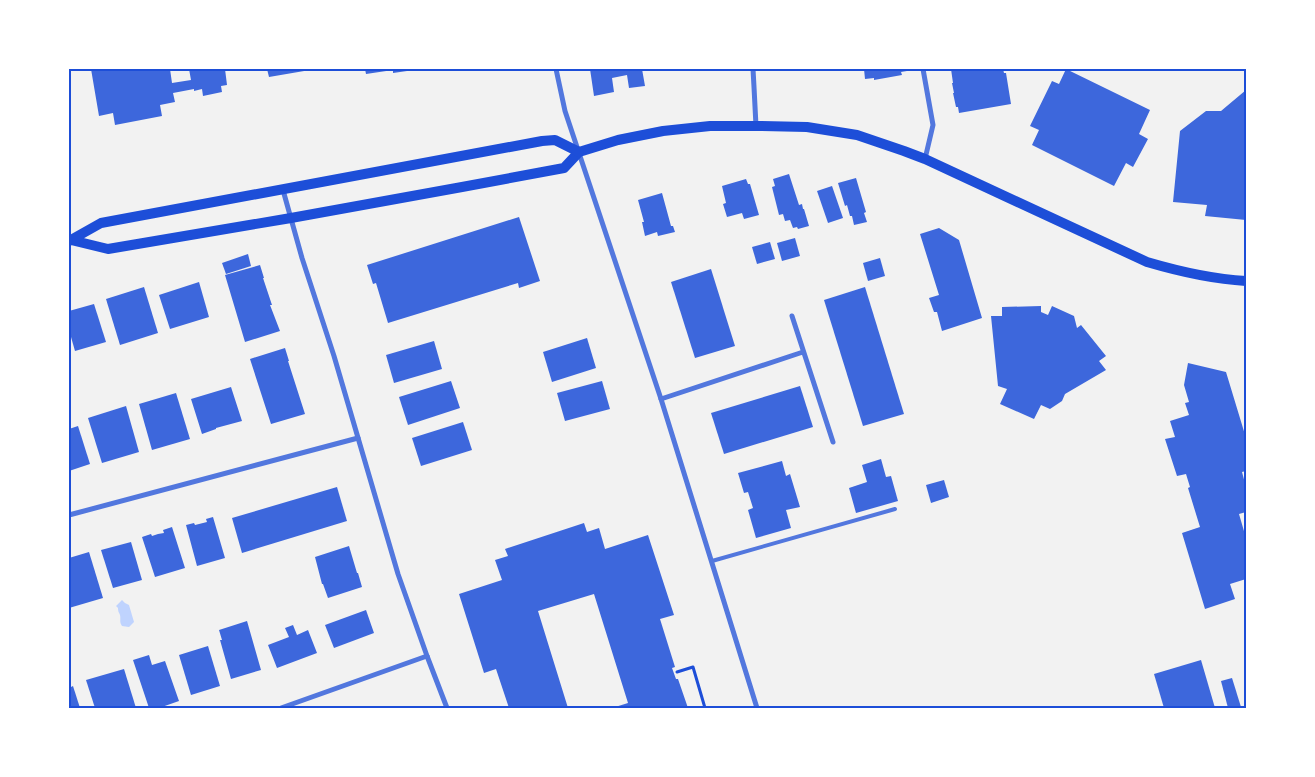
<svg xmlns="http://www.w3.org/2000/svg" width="1315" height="777" viewBox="0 0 1315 777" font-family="Inter,sans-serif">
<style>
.water{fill:#bfd3fe}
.building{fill:#3d67dc}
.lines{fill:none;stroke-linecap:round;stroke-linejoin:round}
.path{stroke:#1d4ed8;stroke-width:3}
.service{stroke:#5277de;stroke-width:4}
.minor{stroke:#5277de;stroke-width:5}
.secondary{stroke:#1d4ed8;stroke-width:10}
.neatline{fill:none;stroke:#1d4ed8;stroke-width:2}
</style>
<rect width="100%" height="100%" fill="#f2f2f2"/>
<path class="water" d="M122,600L125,603L129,605L134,622L129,627L122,626C119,622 121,619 120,615C119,612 118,612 118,608L116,606Z"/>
<g class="building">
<polygon points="91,69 170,69 172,83 191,80 189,69 225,69 227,85 221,86 222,92 203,96 202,89 194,91 194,89 173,93 175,102 160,105 162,116 115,125 113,113 99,116"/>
<polygon points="267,69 310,69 310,70 269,77"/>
<polygon points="365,69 414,69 414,70 393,73 393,70 366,74"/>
<polygon points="590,69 642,69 645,86 629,88 627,75 612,78 614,92 594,96"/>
<polygon points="864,69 906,69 907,71 901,72 902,75 874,80 874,78 865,79"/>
<polygon points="951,69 1003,69 1004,73 1006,73 1011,104 959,113 958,107 956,107 953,93 954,93 952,83 953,83"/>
<polygon points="1066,69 1150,110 1139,134 1148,139 1133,167 1126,163 1114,186 1032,145 1039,130 1030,126 1052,81 1059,84"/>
<polygon points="1246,90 1246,220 1205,216 1207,205 1173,202 1180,131 1206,111 1221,111"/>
<polygon points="789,174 799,205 802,204 803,209 804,209 809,226 798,229 797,227 793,228 790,220 785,221 783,214 779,215 772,187 775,186 773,179"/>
<polygon points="856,178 866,212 864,213 867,222 854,225 852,216 850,216 847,205 845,206 838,183"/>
<polygon points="746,179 748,184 750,184 759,215 744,219 742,213 727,217 723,204 726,203 722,186"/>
<polygon points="832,186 843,218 828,223 817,191"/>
<polygon points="662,193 671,226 673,226 675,232 658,236 657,232 645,236 642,222 644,222 638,200"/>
<polygon points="519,217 540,281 519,288 518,283 388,323 376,283 373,284 367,265"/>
<polygon points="939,228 959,240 982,318 942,331 937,312 934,312 929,298 939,295 920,234"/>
<polygon points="795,238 800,256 782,261 777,243"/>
<polygon points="770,242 775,259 757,264 752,247"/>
<polygon points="248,254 251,266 226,274 222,263"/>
<polygon points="880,258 885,276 868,281 863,263"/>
<polygon points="260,265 264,278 263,278 272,305 270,305 280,331 245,342 225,275"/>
<polygon points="711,269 735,346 695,358 671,282"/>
<polygon points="199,282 209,317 170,329 159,295"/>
<polygon points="144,287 158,333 120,345 106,299"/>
<polygon points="865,287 904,414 863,426 824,300"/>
<polygon points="94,304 106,342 75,351 69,330 69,311"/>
<polygon points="1041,306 1041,312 1048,315 1052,306 1074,316 1077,328 1081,325 1106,356 1099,361 1106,370 1065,394 1062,401 1050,409 1041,405 1034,419 1000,404 1007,389 998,386 991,316 1002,316 1002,307"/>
<polygon points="587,338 596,368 552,382 543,352"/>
<polygon points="434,341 442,369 394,383 386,355"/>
<polygon points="285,348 289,361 288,361 305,414 271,424 250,359"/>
<polygon points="1188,363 1226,372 1246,438 1246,471 1242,472 1246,487 1246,512 1239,514 1246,538 1246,579 1230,584 1235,599 1205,609 1182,533 1200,527 1188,488 1190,487 1186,474 1177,476 1165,439 1175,437 1170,421 1189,415 1185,403 1189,402 1184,385"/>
<polygon points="451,381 460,408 408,425 399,397"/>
<polygon points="602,381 610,409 565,421 557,393"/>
<polygon points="800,386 813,427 724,454 711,413"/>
<polygon points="231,387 242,421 216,428 216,429 202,434 191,399"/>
<polygon points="176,393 190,439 152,450 139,404"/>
<polygon points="126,406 139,452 102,463 88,418"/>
<polygon points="463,422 472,450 421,466 412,438"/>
<polygon points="78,426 90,464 69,471 69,429"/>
<polygon points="881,459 886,477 891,476 898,501 856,513 849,488 867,482 862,465"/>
<polygon points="782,461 786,476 790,474 800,507 786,510 791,528 756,538 748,510 753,508 748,492 744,493 738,473"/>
<polygon points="944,480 949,497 931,503 926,485"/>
<polygon points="337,487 347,521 242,553 232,518"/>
<polygon points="213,517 225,558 197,566 186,525 194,523 195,525 207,522 206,519"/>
<polygon points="584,523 587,532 599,528 605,549 648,535 674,615 660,619 675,667 672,668 676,679 678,679 688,708 612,708 628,703 594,594 538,611 568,708 509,708 496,669 484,673 459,594 502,580 495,560 508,556 505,549"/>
<polygon points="172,527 185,568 155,577 142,537 151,534 152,536 158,534 164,533 163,530"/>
<polygon points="131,542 142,580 113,588 101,550"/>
<polygon points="349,546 357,573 358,573 362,587 328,598 323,584 322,584 315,557"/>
<polygon points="89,552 103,598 69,608 69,558"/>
<polygon points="366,610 374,633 334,648 325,625"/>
<polygon points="247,621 261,670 231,679 220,640 222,640 219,630"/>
<polygon points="293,625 297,635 308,630 317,653 277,668 268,645 289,637 285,628"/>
<polygon points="208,646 220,686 191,695 179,655"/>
<polygon points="149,655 152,665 165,661 179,701 159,708 149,708 133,660"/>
<polygon points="1201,660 1215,708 1164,708 1154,674"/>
<polygon points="124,669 136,708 95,708 86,680"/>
<polygon points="1232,678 1241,707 1239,708 1228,708 1221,681"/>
<polygon points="73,686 80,708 69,708 69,688"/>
</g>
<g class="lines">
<polyline class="path" points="677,672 693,667 705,708"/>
<polyline class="service" points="712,561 895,509"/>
<g class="minor">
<polyline points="556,69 565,111 661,399 757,708"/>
<polyline points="753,69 754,87 756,126"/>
<polyline points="923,69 933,125 925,159"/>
<polyline points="283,190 302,258 334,356 398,574 427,656 447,708"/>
<polyline points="792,316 833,442"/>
<polyline points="661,399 803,352"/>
<polyline points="69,515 358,438"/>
<polyline points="281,708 427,656"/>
</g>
<g class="secondary">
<path d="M71,240L108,249L291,218L462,187L564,168L579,152L618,140L663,131L710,126H760L807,127L857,135L904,151L925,159L1147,262C1181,272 1211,279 1246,281"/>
<polyline points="69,241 101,223 542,141 555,140 579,152"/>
</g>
</g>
<rect width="1315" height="777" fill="none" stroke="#ffffff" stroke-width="140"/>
<rect x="70" y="70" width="1175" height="637" class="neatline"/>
</svg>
